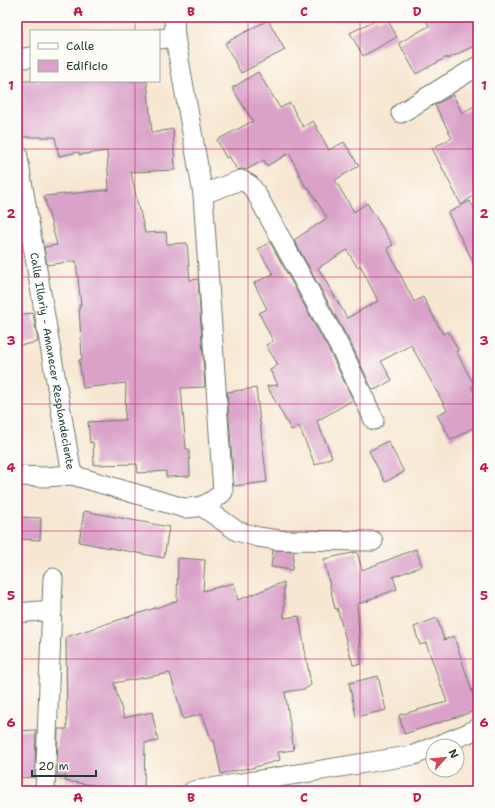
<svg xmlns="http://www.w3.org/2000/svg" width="495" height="808" viewBox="0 0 495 808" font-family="'Shantell Sans',sans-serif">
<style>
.building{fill:#daa2c9;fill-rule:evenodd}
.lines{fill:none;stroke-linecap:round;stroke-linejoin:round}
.street-casing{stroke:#6b786b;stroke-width:21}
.street{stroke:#fff;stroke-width:19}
.grid{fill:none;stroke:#c2185b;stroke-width:1;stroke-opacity:0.55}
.labels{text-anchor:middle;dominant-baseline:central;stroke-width:3;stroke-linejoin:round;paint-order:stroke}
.street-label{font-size:11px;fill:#1f3d34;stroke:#fdfcf7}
.neatline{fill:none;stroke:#c2185b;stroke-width:1.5}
.grid-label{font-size:13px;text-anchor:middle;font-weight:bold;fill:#c2185b}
</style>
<rect width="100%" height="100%" fill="#fdfcf7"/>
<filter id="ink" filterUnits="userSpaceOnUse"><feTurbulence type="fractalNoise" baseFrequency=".025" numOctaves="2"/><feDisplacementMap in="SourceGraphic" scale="8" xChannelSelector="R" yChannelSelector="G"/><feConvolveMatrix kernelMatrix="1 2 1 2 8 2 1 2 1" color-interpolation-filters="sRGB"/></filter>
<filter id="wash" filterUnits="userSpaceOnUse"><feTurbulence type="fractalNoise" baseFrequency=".012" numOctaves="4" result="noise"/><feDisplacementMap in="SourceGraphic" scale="16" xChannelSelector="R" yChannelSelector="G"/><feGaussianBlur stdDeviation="0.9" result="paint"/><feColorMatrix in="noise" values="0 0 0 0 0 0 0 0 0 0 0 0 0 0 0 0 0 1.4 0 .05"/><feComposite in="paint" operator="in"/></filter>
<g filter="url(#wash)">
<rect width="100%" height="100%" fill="#f7e7d2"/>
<g id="blocks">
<g class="building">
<polygon points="386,17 397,37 363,56 350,33 377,19 379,21"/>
<polygon points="424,17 478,17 478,44 447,59 447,57 416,74 399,43 429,26"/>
<polygon points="268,20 285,50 241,73 225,43"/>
<path d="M258,72L280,108L290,103L303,127L313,121L329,150L344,142L359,166L335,180L354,212L367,203L393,245L387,248L414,302L423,297L443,334L448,331L458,350L456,351L474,385L471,387L478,400V425L451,440L437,415L447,410L411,345L381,361L392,380L375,390L373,388L372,389L353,348L294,240L327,218L308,187L306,188L289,153L267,166L264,160L246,170L242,169L237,170L229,156L226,158L217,140L253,121L232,88ZM347,250L357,267L360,265L378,301L347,318L318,268Z"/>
<polygon points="17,81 147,81 152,133 173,129 175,170 131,172 139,211 140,211 145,233 166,232 167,244 187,243 190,280 198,279 205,387 181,388 186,449 189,449 190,476 166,477 166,471 138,473 137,464 94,465 93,442 90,443 88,422 125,420 126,383 83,388 79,360 82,359 79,305 81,305 76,261 47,265 44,247 57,245 44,196 109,190 107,151 79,155 79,152 59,156 55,137 21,137 20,105 17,105"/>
<polygon points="453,95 462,113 478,104 478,192 461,205 432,148 452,138 435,105"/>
<polygon points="470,201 478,216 478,271 448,213"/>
<polygon points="270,242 333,358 353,400 317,421 332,457 315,465 299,426 291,430 267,386 278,385 270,370 278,365 266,345 273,341 259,313 267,309 254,283 273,274 258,249"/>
<polygon points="33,313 38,342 17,346 17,315"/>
<polygon points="256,388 267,482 234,486 227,392"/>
<polygon points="388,441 404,472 385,482 369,451"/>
<polygon points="84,511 169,527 164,558 79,542"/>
<polygon points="17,517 41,518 40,540 17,539"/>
<polygon points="416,549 422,566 393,577 397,589 368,600 369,601 357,604 361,664 353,665 337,608 335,609 324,559 357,552 362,570"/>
<polygon points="273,550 294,551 292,570 271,567"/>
<polygon points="178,558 205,560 203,591 234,583 238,600 284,582 284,618 299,616 311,685 305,689 285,692 294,750 278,752 280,760 248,769 248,768 221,774 214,740 212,741 202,714 183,719 170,673 114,683 124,718 152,712 158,741 145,743 144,790 100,789 100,786 65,781 66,776 57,776 58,729 67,729 66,637 177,601"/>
<polygon points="437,618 444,640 454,636 478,710 404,734 399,715 447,702 426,643 420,645 414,627"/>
<polygon points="378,676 386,710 356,717 349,683"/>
<polygon points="36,730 35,777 17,778 17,731"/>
</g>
</g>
</g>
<g filter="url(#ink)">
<use href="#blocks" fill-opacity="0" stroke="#6b786b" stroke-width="1"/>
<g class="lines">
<defs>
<g id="street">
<polyline points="159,39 175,37"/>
<polyline points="17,59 31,57"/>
<polyline points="401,113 478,66"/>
<path id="s1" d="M17,152L72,475"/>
<polyline points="203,194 241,180 250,185 256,193 343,353 374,420"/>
<path d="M17,476L45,477L72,475L184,508C202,508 210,504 223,492L203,194L175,37L174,17"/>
<polyline points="203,507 237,531 258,537 279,540 373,541"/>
<polyline points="17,613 52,610"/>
<polyline points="436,746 466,734 478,728"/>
<polyline points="45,791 53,578"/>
<polyline points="193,791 414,755 433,747"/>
</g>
</defs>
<use href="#street" class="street-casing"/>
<use href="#street" class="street"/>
</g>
</g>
<path class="grid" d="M135,17V31M248,17V791M360,17V791M135,81V791M17,149H478M17,277H478M17,404H478M17,531H478M17,659H478"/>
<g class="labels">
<g class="street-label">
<text stroke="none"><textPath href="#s1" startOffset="212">Calle Illariy - Amanecer Resplandeciente</textPath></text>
</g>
</g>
<rect width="495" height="808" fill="none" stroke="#fdfcf7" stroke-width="44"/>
<rect x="30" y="30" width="130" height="52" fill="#fdfcf7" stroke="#a4b0a9"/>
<rect x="38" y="43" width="20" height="6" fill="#ffffff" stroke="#a4b0a9"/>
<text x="66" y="50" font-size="12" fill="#1f3d34">Calle</text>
<rect x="38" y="60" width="20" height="12" fill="#daa2c9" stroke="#a4b0a9"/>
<text x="66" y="70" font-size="12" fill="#1f3d34">Edificio</text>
<g transform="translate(445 758) rotate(63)"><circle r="19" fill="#fdfcf7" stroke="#a4b0a9"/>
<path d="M0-3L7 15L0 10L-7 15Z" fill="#d1495b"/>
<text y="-6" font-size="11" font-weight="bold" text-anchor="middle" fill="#1f3d34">N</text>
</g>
<path d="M32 770v6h64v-6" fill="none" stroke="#1f3d34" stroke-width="2"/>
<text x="38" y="770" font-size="12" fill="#1f3d34" stroke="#fdfcf7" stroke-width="3" paint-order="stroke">20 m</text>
<rect x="22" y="22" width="451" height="764" class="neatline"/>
<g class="grid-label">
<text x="78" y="16">A</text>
<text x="191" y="16">B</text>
<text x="304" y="16">C</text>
<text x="417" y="16">D</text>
<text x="11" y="90">1</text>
<text x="484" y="90">1</text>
<text x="11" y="218">2</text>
<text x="484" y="218">2</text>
<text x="11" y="345">3</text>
<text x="484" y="345">3</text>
<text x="11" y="472">4</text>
<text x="484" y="472">4</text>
<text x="11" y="600">5</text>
<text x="484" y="600">5</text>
<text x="11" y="727">6</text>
<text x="484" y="727">6</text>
<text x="78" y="802">A</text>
<text x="191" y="802">B</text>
<text x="304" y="802">C</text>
<text x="417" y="802">D</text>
</g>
</svg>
